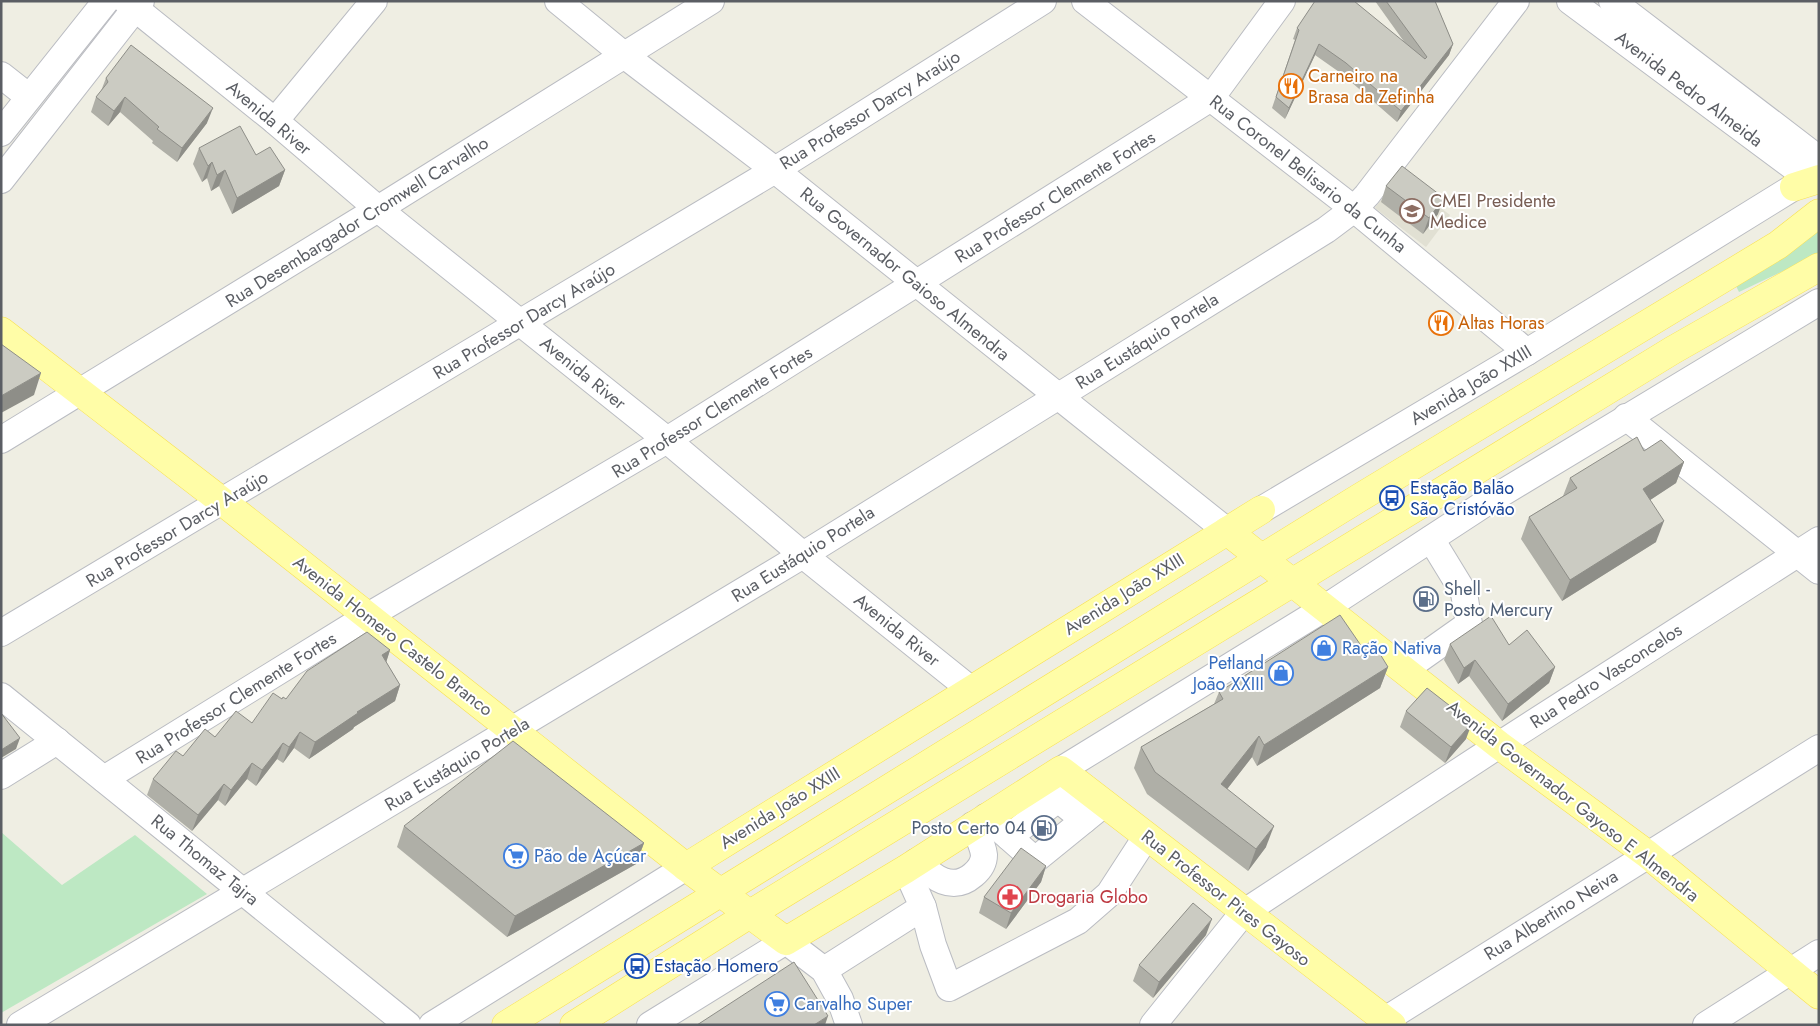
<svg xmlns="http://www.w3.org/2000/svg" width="1820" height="1026" viewBox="0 0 1820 1026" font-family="Jost,sans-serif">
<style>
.education{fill:#e1e0d3}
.green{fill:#bde8c3}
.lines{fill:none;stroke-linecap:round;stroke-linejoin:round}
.minor-casing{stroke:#babcc2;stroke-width:28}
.major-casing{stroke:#f9e151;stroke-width:29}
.minor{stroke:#fff;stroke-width:26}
.major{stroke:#fffda7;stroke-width:28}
.wall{fill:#afafa7}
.shaded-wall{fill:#8e8e88}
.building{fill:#cbcbc2;stroke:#8e8e88}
.labels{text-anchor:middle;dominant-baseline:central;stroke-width:4;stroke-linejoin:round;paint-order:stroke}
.food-label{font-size:18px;fill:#c56008;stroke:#fff;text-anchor:start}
.street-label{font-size:18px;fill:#5b5e64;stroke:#fff}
.education-label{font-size:18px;fill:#785e54;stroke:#fff;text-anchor:start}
.transit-label{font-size:18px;fill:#164399;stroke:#fff;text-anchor:start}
.service-label{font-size:18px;fill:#4e5e75;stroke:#fff;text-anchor:start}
.shop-label{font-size:18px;fill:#366cbe;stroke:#fff;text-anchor:start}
.health-label{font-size:18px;fill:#be3a42;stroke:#fff;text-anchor:start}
</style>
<rect width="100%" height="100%" fill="#efeee3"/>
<polygon class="education" points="1399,176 1450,215 1426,247 1375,208"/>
<g class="green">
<polygon points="1819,223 1819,254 1739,292 1735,284"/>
<polygon points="1,832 62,885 135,835 207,894 1,1013"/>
</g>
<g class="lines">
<defs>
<g id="minor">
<polyline points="126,1 275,121 378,209 667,440 803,555 970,689"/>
<polyline points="558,1 624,55 775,170 1227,531"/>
<polyline points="1085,1 1354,209 1527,352"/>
<polyline points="1570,1 1807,177"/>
<polyline points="1612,1 1819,159"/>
<polyline points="1,75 29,97"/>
<polyline points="275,121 374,1"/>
<polyline points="1,133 106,1"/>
<polyline points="1,180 141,1"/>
<polyline points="1626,417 1819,571"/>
<polyline points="1,440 378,209 711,1"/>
<polyline points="1261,510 1527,352 1794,187 1812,173"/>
<polyline points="1,633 775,170 1043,1"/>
<polyline points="1404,670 1469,624 1464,593 1431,539"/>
<polyline points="1,696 408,1025"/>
<polyline points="1061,770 1325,608 1484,504 1819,302"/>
<polyline points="1,776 57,741"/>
<polyline points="104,779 368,616 667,440 1211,98 1282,1"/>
<polyline points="986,817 1035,860 1104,804"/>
<polyline points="1009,837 1058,799 1084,820"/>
<path d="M916,862C933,877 952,893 973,875C979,870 984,863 984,855C983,845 977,834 973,825"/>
<polyline points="923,907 933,945 949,988 1078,921 1109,894 1146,837"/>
<polyline points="824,970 923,907 906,869"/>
<polyline points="1385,1020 1819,748"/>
<polyline points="20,1025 803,555 1326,230 1354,209 1367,195 1516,1"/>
<polyline points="432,1025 686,867"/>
<polyline points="650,1025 786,941 824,970 840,999 849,1025"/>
<polyline points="1153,1025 1243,913 1499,745 1819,540"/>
<polyline points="1706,1025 1819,953"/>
</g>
<g id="major">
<polyline points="1794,187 1819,179"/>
<polyline points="1,331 223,502 686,867 786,941 906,869 1061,770 1392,1025"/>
<polyline points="1227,531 1499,745 1647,854 1819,995"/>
<polyline points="686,867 1261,510"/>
<polyline points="506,1025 1359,498 1778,245 1819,213"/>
<polyline points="574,1025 750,914 1673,350 1819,267"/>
</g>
</defs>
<use href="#minor" class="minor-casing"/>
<use href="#major" class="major-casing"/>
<use href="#minor" class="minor"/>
<use href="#major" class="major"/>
</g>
<g class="wall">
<polygon points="1375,1 1435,1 1453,44 1449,55 1397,122 1342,74 1315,55 1285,119 1272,108 1295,40 1293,39 1297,28 1405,43"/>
<polygon points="106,78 207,123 177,162 152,143 153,141 120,112 108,126 91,112 96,97 101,91"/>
<polygon points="199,148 256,155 285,170 279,186 232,214 219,186 211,191 207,178 202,182 193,164"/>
<polygon points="1386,186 1438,214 1423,234 1381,202"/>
<polygon points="1644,451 1684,462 1676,483 1650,500 1656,542 1562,601 1521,539 1529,517 1563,496 1570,478"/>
<polygon points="1450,644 1509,645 1555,667 1549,683 1502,721 1469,676 1458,684 1444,660"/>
<polygon points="1362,647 1388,667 1380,688 1257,766 1252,757 1227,789 1266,847 1248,871 1147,794 1134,768 1141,747 1214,704 1219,692"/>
<polygon points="390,650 386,662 400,685 395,701 354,727 353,729 309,759 294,748 283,763 277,759 256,786 247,779 225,806 218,800 192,831 147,795 153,779 183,756 215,737 252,723 282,699 286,699"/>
<polygon points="1406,711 1466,739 1445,763 1400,727"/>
<polygon points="404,826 644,843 636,864 507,937 397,847"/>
<polygon points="1046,866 1041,882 1006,929 979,913 984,897"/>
<polygon points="1206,935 1153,998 1133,981 1139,965"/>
</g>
<g class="shaded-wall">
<polygon points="1319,44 1315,55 1285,119 1289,108"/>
<polygon points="1453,44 1449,55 1397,122 1401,111"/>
<polygon points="125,97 120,112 108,126 114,111"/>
<polygon points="213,108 207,123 177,162 182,148"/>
<polygon points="212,162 207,178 202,182 208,166"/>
<polygon points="225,170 219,186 211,191 217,175"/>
<polygon points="285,170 279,186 232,214 237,198"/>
<polygon points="1444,198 1438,214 1423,234 1429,218"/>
<polygon points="41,373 34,395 1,413 1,396"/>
<polygon points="1684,462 1676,483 1635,510 1643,489"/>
<polygon points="1664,521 1656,542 1562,601 1570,580"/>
<polygon points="390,650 385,666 382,655"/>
<polygon points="1475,660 1469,676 1458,684 1464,668"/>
<polygon points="1388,667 1380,688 1257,766 1264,745"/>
<polygon points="1555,667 1549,683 1502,721 1508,704"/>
<polygon points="400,685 395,701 354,727 353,729 309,759 315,742 357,712"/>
<polygon points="1472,723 1466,739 1445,763 1451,747"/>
<polygon points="300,732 294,748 283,763 289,747"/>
<polygon points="1259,736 1252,757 1214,806 1221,784"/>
<polygon points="20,738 16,749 1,758 1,750"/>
<polygon points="283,743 277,759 256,786 262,770"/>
<polygon points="252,763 247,779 225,806 231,790"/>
<polygon points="224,784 218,800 192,831 198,815"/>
<polygon points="1274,826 1266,847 1248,871 1256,849"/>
<polygon points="644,843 636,864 507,937 515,916"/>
<polygon points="1046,866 1041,882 1006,929 1011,913"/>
<polygon points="1212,919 1206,935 1153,998 1159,982"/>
<polygon points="828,1016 825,1025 814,1025"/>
</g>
<g class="building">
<polygon points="1315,1 1354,1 1425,59 1427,57 1386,1 1435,1 1453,44 1401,111 1346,63 1319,44 1289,108 1276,97 1299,30 1297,28"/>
<polygon points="131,45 213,108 182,148 157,129 159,127 125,97 114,111 96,97 108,82 106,78"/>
<polygon points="240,126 256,155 270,147 285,170 237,198 225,170 217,175 212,162 208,166 199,148"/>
<polygon points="1402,166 1444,198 1429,218 1386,186"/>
<polygon points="1,344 41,373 1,396"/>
<polygon points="1637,437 1644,451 1661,440 1684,462 1643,489 1664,521 1570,580 1529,517 1577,488 1570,478"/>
<polygon points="1340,615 1362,647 1372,641 1388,667 1264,745 1259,736 1221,784 1274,826 1256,849 1155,772 1141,747 1223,699 1219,692"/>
<polygon points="1491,616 1509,645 1527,630 1555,667 1508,704 1475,660 1464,668 1450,644"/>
<polygon points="367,632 390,650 382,655 400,685 357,712 358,713 315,742 300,732 289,747 283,743 262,770 252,763 231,790 224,784 198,815 153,779 176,751 183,756 205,729 215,737 236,711 252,723 273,693 282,699 283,697 286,699 307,671"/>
<polygon points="1427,688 1472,723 1451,747 1406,711"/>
<polygon points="1,713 20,738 1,750"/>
<polygon points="513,741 644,843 515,916 404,826"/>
<polygon points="1021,848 1046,866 1011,913 984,897"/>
<polygon points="1193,903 1212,919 1159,982 1139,965"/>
<polygon points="794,962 828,1016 814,1025 697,1025"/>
</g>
<defs>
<symbol id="restaurant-ring" viewBox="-11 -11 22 22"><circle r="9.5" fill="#fff" stroke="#e8710a" stroke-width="1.5"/><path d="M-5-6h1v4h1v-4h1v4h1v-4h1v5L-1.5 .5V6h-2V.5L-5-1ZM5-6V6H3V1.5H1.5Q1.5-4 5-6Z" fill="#e8710a"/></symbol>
<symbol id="school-ring" viewBox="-11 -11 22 22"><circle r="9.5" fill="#fff" stroke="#8d6e63" stroke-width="1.5"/><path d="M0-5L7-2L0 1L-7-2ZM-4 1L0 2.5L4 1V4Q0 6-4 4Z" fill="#8d6e63"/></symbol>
<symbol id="bus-ring" viewBox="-11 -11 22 22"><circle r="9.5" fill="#fff" stroke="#1a4fb4" stroke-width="1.5"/><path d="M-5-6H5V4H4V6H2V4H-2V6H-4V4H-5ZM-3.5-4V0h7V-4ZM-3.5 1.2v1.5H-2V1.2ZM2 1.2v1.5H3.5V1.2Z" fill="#1a4fb4"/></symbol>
<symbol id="fuel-ring" viewBox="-11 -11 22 22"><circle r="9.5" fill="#fff" stroke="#5c6f8a" stroke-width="1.5"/><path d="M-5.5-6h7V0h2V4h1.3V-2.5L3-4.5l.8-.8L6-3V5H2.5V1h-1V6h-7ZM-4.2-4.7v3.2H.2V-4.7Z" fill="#5c6f8a"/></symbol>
<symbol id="shop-ring" viewBox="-11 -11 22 22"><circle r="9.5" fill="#fff" stroke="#3f7fe0" stroke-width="1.5"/><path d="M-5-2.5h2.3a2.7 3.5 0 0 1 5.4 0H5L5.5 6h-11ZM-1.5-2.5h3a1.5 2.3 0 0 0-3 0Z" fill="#3f7fe0"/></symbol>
<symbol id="supermarket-ring" viewBox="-11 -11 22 22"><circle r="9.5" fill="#fff" stroke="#3f7fe0" stroke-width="1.5"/><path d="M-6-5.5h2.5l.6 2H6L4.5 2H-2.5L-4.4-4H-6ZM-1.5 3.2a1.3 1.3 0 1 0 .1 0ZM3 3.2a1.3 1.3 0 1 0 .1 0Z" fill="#3f7fe0"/></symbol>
<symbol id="pharmacy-ring" viewBox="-11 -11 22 22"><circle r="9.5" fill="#fff" stroke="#e0444e" stroke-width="1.5"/><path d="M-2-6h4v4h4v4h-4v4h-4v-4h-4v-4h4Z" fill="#e0444e"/></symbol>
</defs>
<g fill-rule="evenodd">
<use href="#restaurant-ring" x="1277" y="72" width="28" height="28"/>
<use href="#school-ring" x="1398" y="197" width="28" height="28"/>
<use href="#restaurant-ring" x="1427" y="309" width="28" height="28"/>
<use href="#bus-ring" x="1378" y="484" width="28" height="28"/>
<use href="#fuel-ring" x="1412" y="585" width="28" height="28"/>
<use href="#shop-ring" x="1310" y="634" width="28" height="28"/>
<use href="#shop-ring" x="1267" y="659" width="28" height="28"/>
<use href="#fuel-ring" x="1030" y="814" width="28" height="28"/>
<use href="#supermarket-ring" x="502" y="842" width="28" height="28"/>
<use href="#pharmacy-ring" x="996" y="883" width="28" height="28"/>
<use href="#bus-ring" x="623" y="952" width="28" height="28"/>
<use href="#supermarket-ring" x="763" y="990" width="28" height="28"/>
</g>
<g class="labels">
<g class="food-label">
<text x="1308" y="76">Carneiro na<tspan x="1308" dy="21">Brasa da Zefinha</tspan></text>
<text x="1458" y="323">Altas Horas</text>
</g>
<g class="street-label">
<text transform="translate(1689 89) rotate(37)">Avenida Pedro Almeida</text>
<text transform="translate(870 110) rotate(-32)">Rua Professor Darcy Araújo</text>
<text transform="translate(269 118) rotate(40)">Avenida River</text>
<text transform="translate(1308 174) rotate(38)">Rua Coronel Belisario da Cunha</text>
<text transform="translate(1055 197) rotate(-32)">Rua Professor Clemente Fortes</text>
<text transform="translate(357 222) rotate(-32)">Rua Desembargador Cromwell Carvalho</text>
<text transform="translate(905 274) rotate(39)">Rua Governador Gaioso Almendra</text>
<text transform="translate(524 321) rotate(-31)">Rua Professor Darcy Araújo</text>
<text transform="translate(1147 341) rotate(-32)">Rua Eustáquio Portela</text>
<text transform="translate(583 373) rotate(39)">Avenida River</text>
<text transform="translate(1471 385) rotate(-31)">Avenida João XXIII</text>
<text transform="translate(712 412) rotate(-32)">Rua Professor Clemente Fortes</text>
<text transform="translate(177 529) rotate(-31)">Rua Professor Darcy Araújo</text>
<text transform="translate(803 554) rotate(-32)">Rua Eustáquio Portela</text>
<text transform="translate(1124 594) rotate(-32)">Avenida João XXIII</text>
<text transform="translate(897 630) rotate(39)">Avenida River</text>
<text transform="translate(393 636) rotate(38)">Avenida Homero Castelo Branco</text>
<text transform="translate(1606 676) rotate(-33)">Rua Pedro Vasconcelos</text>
<text transform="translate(236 698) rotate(-32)">Rua Professor Clemente Fortes</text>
<text transform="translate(457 764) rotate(-31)">Rua Eustáquio Portela</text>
<text transform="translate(1573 801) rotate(38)">Avenida Governador Gayoso E Almendra</text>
<text transform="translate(780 808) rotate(-32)">Avenida João XXIII</text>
<text transform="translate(205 860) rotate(39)">Rua Thomaz Tajra</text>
<text transform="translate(1226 898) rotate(38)">Rua Professor Pires Gayoso</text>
<text transform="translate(1551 915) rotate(-32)">Rua Albertino Neiva</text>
</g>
<g class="education-label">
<text x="1430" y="201">CMEI Presidente<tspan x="1430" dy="21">Medice</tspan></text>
</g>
<g class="transit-label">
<text x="1410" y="488">Estação Balão<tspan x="1410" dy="21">São Cristóvão</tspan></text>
<text x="654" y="966">Estação Homero</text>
</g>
<g class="service-label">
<text x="1444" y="589">Shell -<tspan x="1444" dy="21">Posto Mercury</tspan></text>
<text x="1026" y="828" text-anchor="end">Posto Certo 04</text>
</g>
<g class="shop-label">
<text x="1342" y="648">Ração Nativa</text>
<text x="1264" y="663" text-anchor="end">Petland<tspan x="1264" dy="21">João XXIII</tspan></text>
<text x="534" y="856">Pão de Açúcar</text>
<text x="794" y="1004">Carvalho Super</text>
</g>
<g class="health-label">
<text x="1028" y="897">Drogaria Globo</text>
</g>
</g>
<rect width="1820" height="1026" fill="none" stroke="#5b5e64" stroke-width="5"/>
</svg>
